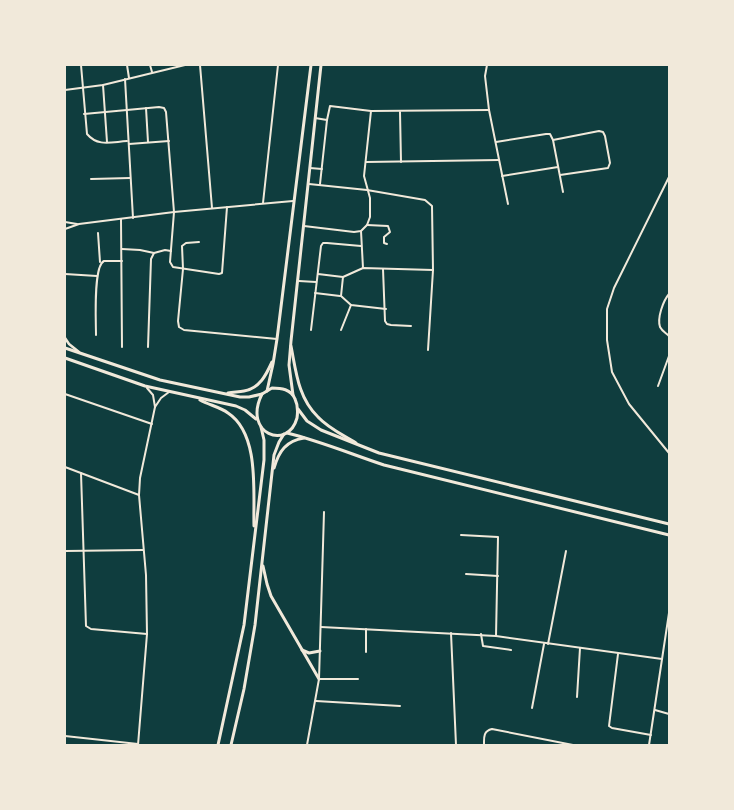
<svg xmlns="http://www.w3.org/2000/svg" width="734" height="810" viewBox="0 0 734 810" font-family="Ubuntu,sans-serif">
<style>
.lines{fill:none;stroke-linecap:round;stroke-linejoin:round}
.minor{stroke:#f1e9da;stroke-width:2}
.tertiary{stroke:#f1e9da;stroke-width:2.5}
.primary{stroke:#f1e9da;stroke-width:3}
</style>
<rect width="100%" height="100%" fill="#0f3d3e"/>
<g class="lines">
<g class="minor">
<path d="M81,65L87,134C98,147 111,142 127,141"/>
<polyline points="127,65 129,78"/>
<polyline points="150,65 152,72"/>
<polyline points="200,65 212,208"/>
<polyline points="487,65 485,76 489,110 508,204"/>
<polyline points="125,79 133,218"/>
<polyline points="103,85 107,142"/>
<polyline points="65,90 103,85 185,65"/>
<polyline points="146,108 148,142"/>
<polyline points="400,112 401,162"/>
<polyline points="84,114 159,107 164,108 166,112 174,212 170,262 173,267 219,274 222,273 227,207"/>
<polyline points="315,118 327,120"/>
<polyline points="553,140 599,131 603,132 605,136 610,163 608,168 560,175"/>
<polyline points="496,142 546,134 550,134 553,140 563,192"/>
<polyline points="129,144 169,141"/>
<polyline points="366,162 499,160"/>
<polyline points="310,168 322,169"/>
<polyline points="502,176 558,167"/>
<polyline points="669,177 614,288 607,309 607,340 612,372 629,404 669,453"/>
<polyline points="91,179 130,178"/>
<polyline points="309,184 367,190 425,200 432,206 433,270 428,350"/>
<polyline points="320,184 327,120 330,106 371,111 489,110"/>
<polyline points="263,203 278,65"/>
<polyline points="121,219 122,347"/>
<polyline points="65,222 77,224"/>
<polyline points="367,225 388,226 390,232 384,237 384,243 387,244"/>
<polyline points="304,226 354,232 361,231 367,225 370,217 370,198 364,176 371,111"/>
<polyline points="65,229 79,224 174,212 293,201"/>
<polyline points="361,231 363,268"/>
<polyline points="98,233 100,262"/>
<polyline points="199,242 186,243 182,246 183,269 178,321 179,327 184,330 277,339"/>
<polyline points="122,249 140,250 154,253"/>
<polyline points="383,269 385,321 387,324 391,325 411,326"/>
<polyline points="65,274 97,276"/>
<polyline points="318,274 343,277 363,268 433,270"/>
<polyline points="343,277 341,296 351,305 386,309"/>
<polyline points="299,281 316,282"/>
<polyline points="315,293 340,296"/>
<path d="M669,294C663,301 657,318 660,327C662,331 666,333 669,336"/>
<polyline points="311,330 321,246 323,243 327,243 361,246"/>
<polyline points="341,330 351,305"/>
<path d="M96,335C96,322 93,266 104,261H122"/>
<polyline points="148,347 151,259 154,253 165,250 171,251"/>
<polyline points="658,386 669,356"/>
<polyline points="147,388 153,395 155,407 161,398 169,392"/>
<polyline points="65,394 152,424"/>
<polyline points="65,467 139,495"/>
<polyline points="81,473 86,626 91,629 147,634"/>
<polyline points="461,535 498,537 496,636"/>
<polyline points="65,551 143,550"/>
<polyline points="466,574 498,576"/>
<polyline points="321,627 496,636 662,659"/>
<polyline points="451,633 456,745"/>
<polyline points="481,634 483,646 511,650"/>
<polyline points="548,644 566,551"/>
<polyline points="366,652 366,629"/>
<polyline points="618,654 609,726 612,728 651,735"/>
<polyline points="320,679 358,679"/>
<polyline points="577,697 580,648"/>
<polyline points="316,701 400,706"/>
<polyline points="532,708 544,644"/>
<polyline points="655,710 669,714"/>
<polyline points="65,736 138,744"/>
<polyline points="138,745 147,634 146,575 139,495 140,478 155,407"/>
<polyline points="307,745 319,679 324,512"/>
<path d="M484,745C484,738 483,731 492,729L573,745"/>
<polyline points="649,745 669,613"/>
</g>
<polyline class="tertiary" points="65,338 69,344 79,352"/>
<g class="primary">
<path d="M291,346C296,371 298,398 318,417C328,428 343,435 356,443"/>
<polyline points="65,348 160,380 240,397 249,397 262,394"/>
<polyline points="65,358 145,386 236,406 245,410 256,419"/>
<path d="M272,388C281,388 291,389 295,399C298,405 298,411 297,418C288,451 242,434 262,394Z"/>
<polyline points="267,391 273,364 277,339 311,65"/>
<path d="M228,393C233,392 239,392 244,391C260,388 266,375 272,362"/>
<polyline points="293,395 289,365 291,341 321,65"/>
<path d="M200,400C209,405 220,407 228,413C260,434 253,493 254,526"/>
<polyline points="298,409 307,421 321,430 379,453 669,524"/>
<path d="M287,433C320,441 351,454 384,465L669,535"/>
<path d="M274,468C279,451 286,441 304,438"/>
<polyline points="263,566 267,584 271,596 319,679"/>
<polyline points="302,650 309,653 320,651"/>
<polyline points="218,745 244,625 264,460 264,440 261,427"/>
<polyline points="231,745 244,689 255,625 274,455 279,442 284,434"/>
</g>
</g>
<rect width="734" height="810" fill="none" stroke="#f1e9da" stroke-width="132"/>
</svg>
